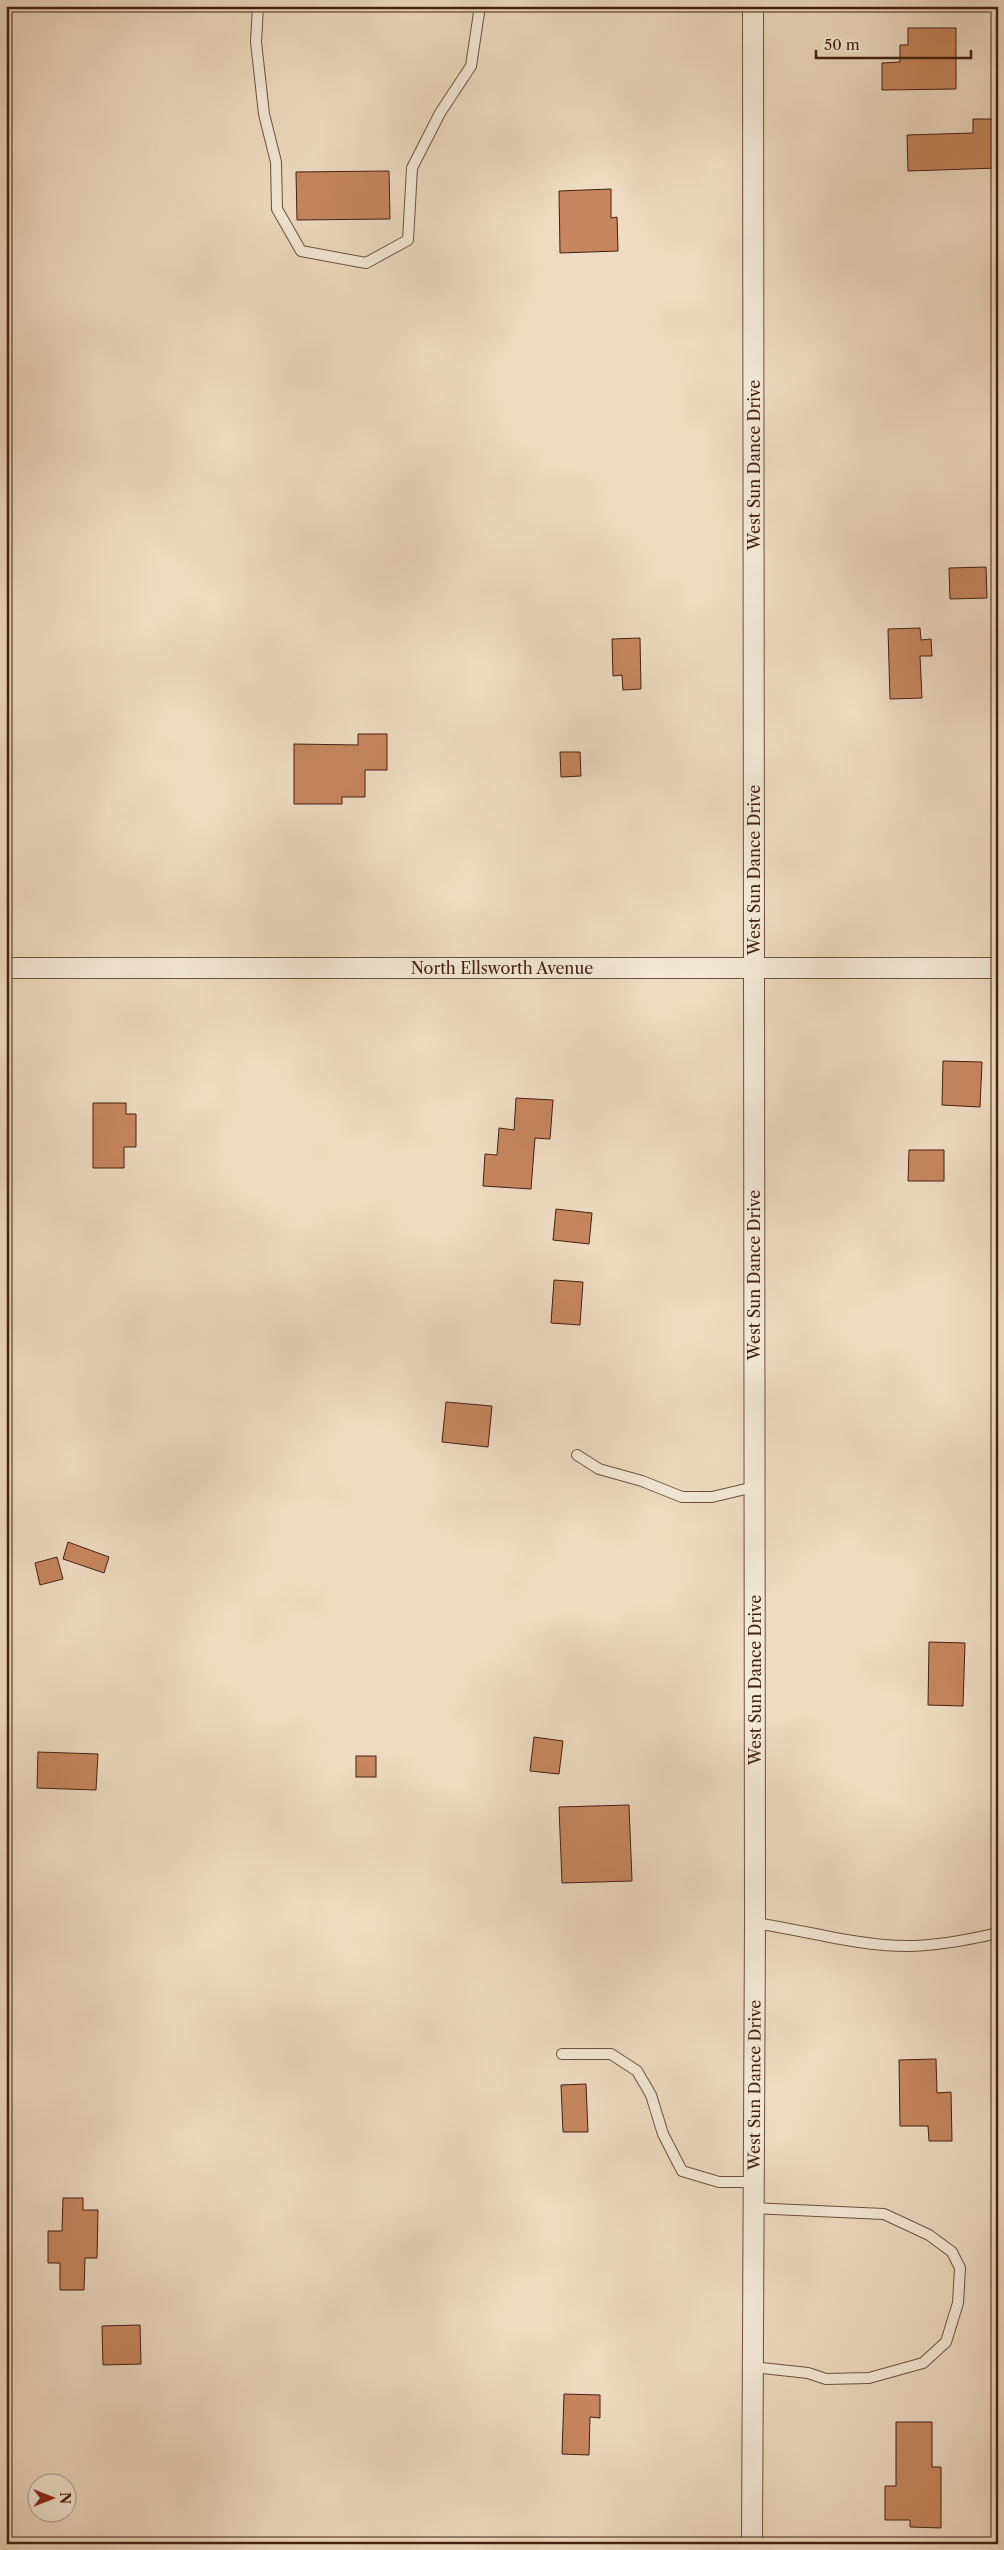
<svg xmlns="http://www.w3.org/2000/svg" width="1004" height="2550" viewBox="0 0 1004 2550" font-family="'Libre Caslon Text',serif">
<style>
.building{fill:#c78660;stroke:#432111}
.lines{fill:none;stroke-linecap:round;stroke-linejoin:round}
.lane-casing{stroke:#6e503d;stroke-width:12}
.street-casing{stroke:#6e503d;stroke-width:22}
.lane{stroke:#f4e8d7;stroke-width:10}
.street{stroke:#f4e8d7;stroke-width:20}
.labels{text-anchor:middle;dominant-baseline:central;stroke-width:4;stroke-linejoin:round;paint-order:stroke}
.street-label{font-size:16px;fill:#432111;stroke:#f4e8d7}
</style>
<rect width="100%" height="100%" fill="#eedbc1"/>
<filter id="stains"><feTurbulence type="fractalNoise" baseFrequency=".004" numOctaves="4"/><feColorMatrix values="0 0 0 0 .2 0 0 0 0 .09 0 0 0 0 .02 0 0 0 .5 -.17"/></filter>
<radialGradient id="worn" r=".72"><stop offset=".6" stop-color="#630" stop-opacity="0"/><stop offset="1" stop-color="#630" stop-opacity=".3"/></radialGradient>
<g class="building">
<polygon points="908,28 956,28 956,89 882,90 882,63 900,62 900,45 908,45"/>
<polygon points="973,119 998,119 998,168 908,171 907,135 973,133"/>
<polygon points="389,171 390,219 297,220 296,172"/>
<polygon points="611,189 611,218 617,217 618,251 560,253 559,191"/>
<polygon points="986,567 987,598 950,599 949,568"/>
<polygon points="920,628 921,640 931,639 932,656 920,656 922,698 890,699 888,629"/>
<polygon points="640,638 641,689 623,690 622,675 613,676 612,639"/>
<polygon points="358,734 387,734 387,770 365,770 365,797 342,797 342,804 294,804 294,744 358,745"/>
<polygon points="560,752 580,752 581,776 561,777"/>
<polygon points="943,1061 982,1062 980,1107 942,1105"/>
<polygon points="516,1098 553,1100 550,1139 535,1138 531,1189 483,1186 485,1154 497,1155 499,1128 514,1130"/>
<polygon points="93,1103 126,1103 126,1114 136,1114 136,1147 124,1147 124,1168 93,1168"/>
<polygon points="909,1150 944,1150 944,1181 908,1181"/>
<polygon points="556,1209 592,1213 589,1244 553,1240"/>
<polygon points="554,1280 583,1282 580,1325 551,1323"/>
<polygon points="446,1402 492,1406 488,1447 442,1442"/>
<polygon points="68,1542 109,1557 104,1573 63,1559"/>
<polygon points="57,1557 63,1579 40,1585 35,1563"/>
<polygon points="929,1642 965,1643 963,1706 928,1705"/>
<polygon points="534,1737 563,1741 559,1774 530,1771"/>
<polygon points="38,1752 98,1754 96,1790 37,1788"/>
<rect x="356" y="1756" width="20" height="21"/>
<polygon points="629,1805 632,1881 562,1883 559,1807"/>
<polygon points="936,2059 937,2093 951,2092 952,2141 929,2141 928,2126 900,2126 899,2060"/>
<polygon points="586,2084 588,2132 563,2132 561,2085"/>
<polygon points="63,2198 83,2198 83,2210 98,2210 97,2258 85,2258 84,2290 60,2290 60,2263 48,2263 48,2231 62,2231"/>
<polygon points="140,2325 141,2364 103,2365 102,2326"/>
<polygon points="564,2394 600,2395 600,2418 590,2417 589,2455 562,2454"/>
<polygon points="896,2422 932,2422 932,2467 941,2467 941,2528 910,2527 910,2520 885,2520 885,2486 896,2486"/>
</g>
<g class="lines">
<defs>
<g id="lane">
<polyline points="258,6 256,42 264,114 276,162 277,209 301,251 366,263 408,240 412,168 440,113 471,66 480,6"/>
<polyline points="577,1455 599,1469 642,1481 682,1497 712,1497 754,1487"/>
<path d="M755,1923C804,1930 857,1946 907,1946C937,1946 968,1940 998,1933"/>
<polyline points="562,2054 611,2054 637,2071 651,2095 663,2134 682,2171 719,2182 754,2182"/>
<polyline points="753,2367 808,2373 826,2379 869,2378 923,2363 946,2342 958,2303 960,2268 952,2252 929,2235 884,2214 753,2208"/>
</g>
<g id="street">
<path id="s1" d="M6,968H998"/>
<path id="s2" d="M752,2544L755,1923L753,6"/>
</g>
</defs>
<use href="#lane" class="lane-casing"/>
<use href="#street" class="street-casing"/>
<use href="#lane" class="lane"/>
<use href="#street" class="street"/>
</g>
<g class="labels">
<g class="street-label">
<text transform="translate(754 465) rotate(-90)">West Sun Dance Drive</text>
<text transform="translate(754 870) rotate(-90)">West Sun Dance Drive</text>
<text stroke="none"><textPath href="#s1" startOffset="496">North Ellsworth Avenue</textPath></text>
<text transform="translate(754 1275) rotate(-90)">West Sun Dance Drive</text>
<text transform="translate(755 1680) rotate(-90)">West Sun Dance Drive</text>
<text stroke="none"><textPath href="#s2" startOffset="459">West Sun Dance Drive</textPath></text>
</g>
</g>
<rect width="1004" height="2550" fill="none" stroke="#eedbc1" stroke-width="25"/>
<rect x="8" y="8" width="989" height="2535" fill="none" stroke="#432111" stroke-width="2.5"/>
<rect x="12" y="12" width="979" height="2525" fill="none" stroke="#432111"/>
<g transform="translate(52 2498) rotate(90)"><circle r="24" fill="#f4e8d7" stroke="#ad9888"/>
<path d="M0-4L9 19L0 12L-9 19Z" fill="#8f2418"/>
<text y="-8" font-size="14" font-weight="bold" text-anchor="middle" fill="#432111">N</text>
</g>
<path d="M816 50v8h155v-8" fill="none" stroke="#432111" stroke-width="2.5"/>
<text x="824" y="50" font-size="15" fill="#432111" stroke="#f4e8d7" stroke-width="4" paint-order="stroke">50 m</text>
<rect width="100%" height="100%" filter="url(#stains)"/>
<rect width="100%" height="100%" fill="url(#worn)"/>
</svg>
